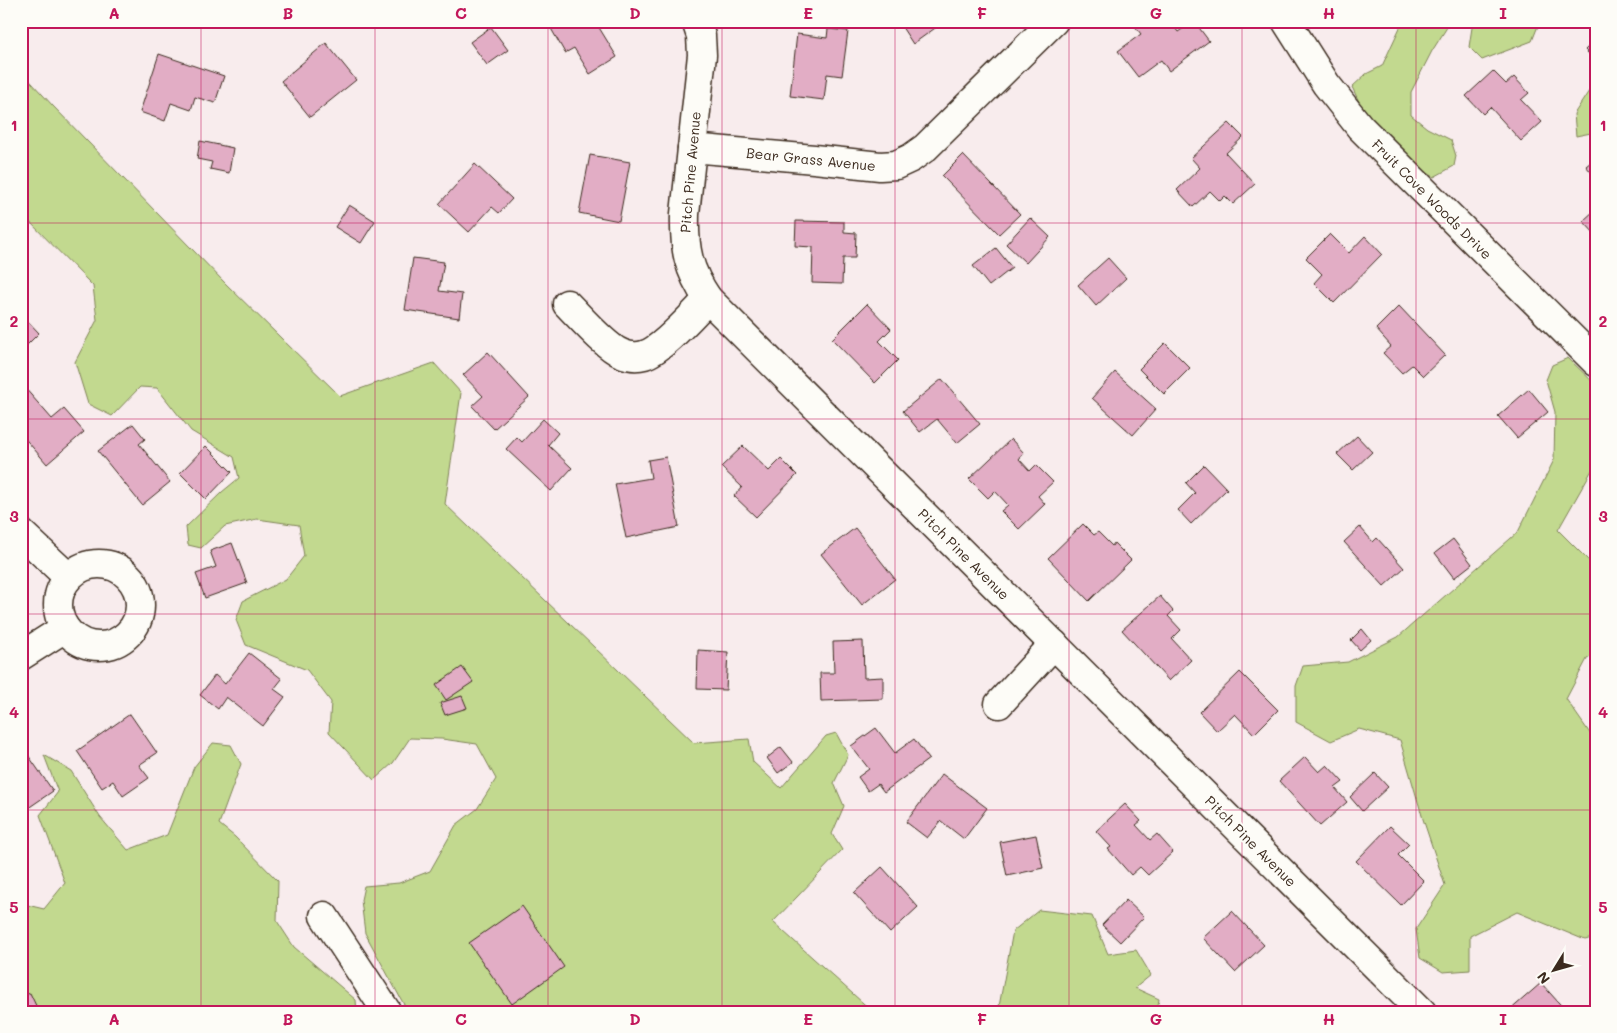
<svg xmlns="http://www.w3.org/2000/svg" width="1617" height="1033" viewBox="0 0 1617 1033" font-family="Mali,sans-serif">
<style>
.green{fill:#c2d98f;stroke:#7e8256}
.building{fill:#e2adc5;stroke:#3b2a1e}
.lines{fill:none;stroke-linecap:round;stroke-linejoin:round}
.minor-casing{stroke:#3b2a1e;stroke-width:31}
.minor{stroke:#fdfcf7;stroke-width:28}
.grid{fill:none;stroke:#c2185b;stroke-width:1;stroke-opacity:0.55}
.labels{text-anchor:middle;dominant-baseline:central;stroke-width:4;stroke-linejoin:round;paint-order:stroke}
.street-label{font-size:14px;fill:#3b2a1e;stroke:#fdfcf7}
.neatline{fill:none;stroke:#c2185b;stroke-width:2}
.grid-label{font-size:16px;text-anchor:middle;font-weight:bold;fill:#c2185b}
</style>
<rect width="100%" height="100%" fill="#f8eced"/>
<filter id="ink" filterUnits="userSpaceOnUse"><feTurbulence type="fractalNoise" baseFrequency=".02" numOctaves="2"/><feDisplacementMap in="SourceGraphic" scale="10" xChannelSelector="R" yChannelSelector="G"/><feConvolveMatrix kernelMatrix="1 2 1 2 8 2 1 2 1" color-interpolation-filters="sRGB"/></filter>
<g filter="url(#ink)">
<g class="green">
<polygon points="1403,21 1451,21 1432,51 1411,92 1411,115 1427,128 1451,140 1456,156 1454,166 1434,177 1415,165 1362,108 1352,87 1366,74 1382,66"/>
<polygon points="1473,21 1540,21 1532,41 1482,60 1469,47"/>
<polygon points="21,71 53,106 225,283 340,396 434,363 461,393 445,504 694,743 749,739 753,762 781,788 826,736 836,733 848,755 834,783 844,806 832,834 842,850 773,922 873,1012 408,1012 365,933 361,900 364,886 399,883 430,871 456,825 477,809 496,779 477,744 442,739 410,738 393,763 374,780 329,732 331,702 307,670 246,645 236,620 243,601 286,579 304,556 299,525 257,519 225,526 201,548 188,545 186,527 222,492 239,478 234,457 191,431 157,388 140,387 112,416 88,404 75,362 97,320 93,286 21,213"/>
<polygon points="1596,86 1596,132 1576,136 1574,114 1589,91"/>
<polygon points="1568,358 1596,385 1596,463 1558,530 1596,568 1596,654 1587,659 1566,699 1596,742 1596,937 1585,940 1517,912 1470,936 1470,970 1443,972 1420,958 1416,929 1445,885 1423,819 1400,740 1359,729 1331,741 1296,722 1296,686 1303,666 1348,662 1398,637 1518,532 1554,460 1555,412 1546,380 1552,365"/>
<polygon points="213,743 231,745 241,764 219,824 235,837 278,881 277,921 294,947 356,1000 357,1012 21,1012 21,890 23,904 44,909 65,883 40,815 58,792 44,755 71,771 100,817 128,850 167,835 194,767"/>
<polygon points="1039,910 1092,916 1108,954 1136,950 1151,975 1135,988 1159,999 1157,1012 1106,1012 1103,1007 1098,1012 998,1012 1013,931"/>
</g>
<g class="building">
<polygon points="555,21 595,21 617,57 590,74 574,48 565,53 549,25"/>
<polygon points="904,21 935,21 938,26 913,44 900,24"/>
<polygon points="1139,21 1170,21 1178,32 1194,21 1209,41 1169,71 1161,60 1138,77 1118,51 1141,34 1134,25"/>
<polygon points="491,27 508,50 487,65 470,42"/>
<polygon points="828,29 848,31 842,76 827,74 824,100 790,96 797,34 827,38"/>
<polygon points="1596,39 1596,61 1585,50"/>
<polygon points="326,43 356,80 310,117 281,81"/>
<polygon points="159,54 224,76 215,103 195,97 191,110 171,103 165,121 140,112"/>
<polygon points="1493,71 1506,84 1514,77 1529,93 1521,100 1542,122 1521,141 1490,107 1483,114 1466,96"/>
<polygon points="1229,123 1243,137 1226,153 1255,184 1233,204 1225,196 1220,201 1210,191 1193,207 1177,190 1200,168 1191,158"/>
<polygon points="200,141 233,148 229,173 210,169 212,162 197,159"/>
<polygon points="590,155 630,162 619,221 579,213"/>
<polygon points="963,155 1020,214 999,234 942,176"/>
<polygon points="1596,158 1596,178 1586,166"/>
<polygon points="475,164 512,199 499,213 492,207 469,232 439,204"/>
<polygon points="349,205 375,221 361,243 335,227"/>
<polygon points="1596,209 1596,235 1583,221"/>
<polygon points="1030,218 1050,237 1026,263 1006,244"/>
<polygon points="796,221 844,222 844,232 856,233 855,258 843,258 842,284 812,283 813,247 795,246"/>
<polygon points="1330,234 1349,253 1365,236 1382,254 1334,303 1314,283 1322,274 1306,258"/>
<polygon points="996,248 1012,268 989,286 973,266"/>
<polygon points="413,258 444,262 439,291 462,294 459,318 405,310"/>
<polygon points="1108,258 1126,278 1096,306 1078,285"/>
<polygon points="867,304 891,329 879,341 898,360 875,383 832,339"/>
<polygon points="1399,306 1445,355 1423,376 1412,365 1402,373 1383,353 1391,346 1376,329"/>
<polygon points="23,316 39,333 21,351 21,318"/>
<polygon points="1165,343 1190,368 1164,394 1139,369"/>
<polygon points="488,352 529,397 494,429 472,406 483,396 463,375"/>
<polygon points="1115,372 1156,409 1133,435 1092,398"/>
<polygon points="942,379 980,424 957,443 937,419 920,432 903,411"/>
<polygon points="24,387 52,419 64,409 84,432 47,464 21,434 21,390"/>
<polygon points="1529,389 1548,412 1517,438 1498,416"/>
<polygon points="543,419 558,433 548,445 572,468 551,491 506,449 517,437 522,442"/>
<polygon points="133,424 145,439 139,444 170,482 142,505 98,451"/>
<polygon points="1357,436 1372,452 1353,470 1337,454"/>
<polygon points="1011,439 1024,453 1019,459 1030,471 1036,465 1053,482 1038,496 1045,504 1019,529 1001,511 1008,505 995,491 988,498 969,479"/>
<polygon points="206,446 232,472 206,499 180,473"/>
<polygon points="743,446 769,471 781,459 797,475 756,517 734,496 742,487 721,467"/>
<polygon points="666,457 679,527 626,538 615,484 651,478 648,460"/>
<polygon points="1204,465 1227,489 1191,524 1178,510 1195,493 1186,483"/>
<polygon points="1083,524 1094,535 1098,532 1112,546 1114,543 1131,560 1089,601 1048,558"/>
<polygon points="1360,527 1373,542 1377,538 1404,568 1384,586 1344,542"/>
<polygon points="855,528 895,579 862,605 821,554"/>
<polygon points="1453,539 1472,564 1454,578 1435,553"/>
<polygon points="232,543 247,583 205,598 196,574 216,567 210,551"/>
<polygon points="1160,596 1173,611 1168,616 1181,630 1172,639 1191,660 1169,681 1122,630"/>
<polygon points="1362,629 1371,640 1360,650 1351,640"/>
<polygon points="863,641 864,678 883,677 883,699 821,701 820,673 834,673 833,642"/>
<polygon points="698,650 728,652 726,690 697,689"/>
<polygon points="249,653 282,679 274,689 285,697 263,726 226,697 218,709 200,695 215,675 225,684"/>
<polygon points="462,667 473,682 446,700 436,685"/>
<polygon points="1240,672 1278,710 1254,734 1235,714 1217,731 1199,712"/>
<polygon points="462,696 467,708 445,715 440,703"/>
<polygon points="130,714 157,753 139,765 149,778 123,796 113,781 102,788 77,751"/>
<polygon points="876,728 895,753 914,739 929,759 884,792 878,784 868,791 858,777 869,769 851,746"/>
<polygon points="21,745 53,791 21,813"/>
<polygon points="781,747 793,762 778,773 767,758"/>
<polygon points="1305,757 1319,772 1327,765 1343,782 1335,788 1347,802 1320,826 1279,781"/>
<polygon points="1375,773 1388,787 1362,811 1350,797"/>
<polygon points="942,774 987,808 964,839 941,821 927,838 906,822"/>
<polygon points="1125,804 1141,821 1136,825 1150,840 1157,834 1173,852 1148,875 1140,867 1131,875 1108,849 1111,847 1096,831"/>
<polygon points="1390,826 1409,844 1398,855 1424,881 1401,905 1356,861"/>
<polygon points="1036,835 1043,868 1007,876 1000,842"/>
<polygon points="882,867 918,907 890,933 854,893"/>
<polygon points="1126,900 1144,917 1120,942 1102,925"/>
<polygon points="522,906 564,967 512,1004 469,943"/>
<polygon points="1232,911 1264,945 1235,972 1203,938"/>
<polygon points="1541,983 1567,1012 1508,1012"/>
<polygon points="30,993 39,1012 21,1012 21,997"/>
</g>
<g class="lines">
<defs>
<g id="minor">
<path d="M696,21L701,36L702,55L685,214C684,249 688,270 708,299L1422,1012"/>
<polyline points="1286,21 1326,84 1360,127 1596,362"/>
<polyline points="692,148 814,159 880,166 896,165 911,158 925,148 1054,21"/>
<path d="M567,304C580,317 606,347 621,353C628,356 637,357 644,355C662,350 694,313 708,299"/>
<polyline points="21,533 68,577"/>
<circle cx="99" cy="605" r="41"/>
<polyline points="21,656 65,628"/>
<polyline points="999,704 1054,644"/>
<polyline points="324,916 387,1012"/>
</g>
</defs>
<use href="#minor" class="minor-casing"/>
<use href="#minor" class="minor"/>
</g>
</g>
<path class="grid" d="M201,21V1012M375,21V1012M548,21V1012M722,21V1012M895,21V1012M1069,21V1012M1242,21V1012M1416,21V1012M21,223H1596M21,419H1596M21,614H1596M21,810H1596"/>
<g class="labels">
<g class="street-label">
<text transform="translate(811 159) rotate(6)">Bear Grass Avenue</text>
<text transform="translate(690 172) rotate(-85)">Pitch Pine Avenue</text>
<text transform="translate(1432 199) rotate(45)">Fruit Cove Woods Drive</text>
<text transform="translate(964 554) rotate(45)">Pitch Pine Avenue</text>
<text transform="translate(1251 841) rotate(45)">Pitch Pine Avenue</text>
</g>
</g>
<rect width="1617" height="1033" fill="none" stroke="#fdfcf7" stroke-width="55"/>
<g transform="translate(1554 970) rotate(233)" stroke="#fdfcf7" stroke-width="4" paint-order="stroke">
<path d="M0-4L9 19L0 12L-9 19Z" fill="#3b2a1e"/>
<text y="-8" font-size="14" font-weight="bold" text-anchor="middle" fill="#3b2a1e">N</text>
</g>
<rect x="28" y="28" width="1562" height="978" class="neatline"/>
<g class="grid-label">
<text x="114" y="19">A</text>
<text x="288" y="19">B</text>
<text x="461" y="19">C</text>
<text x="635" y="19">D</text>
<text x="808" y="19">E</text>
<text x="982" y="19">F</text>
<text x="1156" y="19">G</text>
<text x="1329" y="19">H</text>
<text x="1503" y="19">I</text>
<text x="14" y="131">1</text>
<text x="1603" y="131">1</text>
<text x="14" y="327">2</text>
<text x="1603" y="327">2</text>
<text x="14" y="522">3</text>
<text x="1603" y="522">3</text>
<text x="14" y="718">4</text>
<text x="1603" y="718">4</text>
<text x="14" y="913">5</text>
<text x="1603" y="913">5</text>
<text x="114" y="1025">A</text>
<text x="288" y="1025">B</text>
<text x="461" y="1025">C</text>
<text x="635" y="1025">D</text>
<text x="808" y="1025">E</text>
<text x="982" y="1025">F</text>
<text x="1156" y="1025">G</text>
<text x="1329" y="1025">H</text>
<text x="1503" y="1025">I</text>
</g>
</svg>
